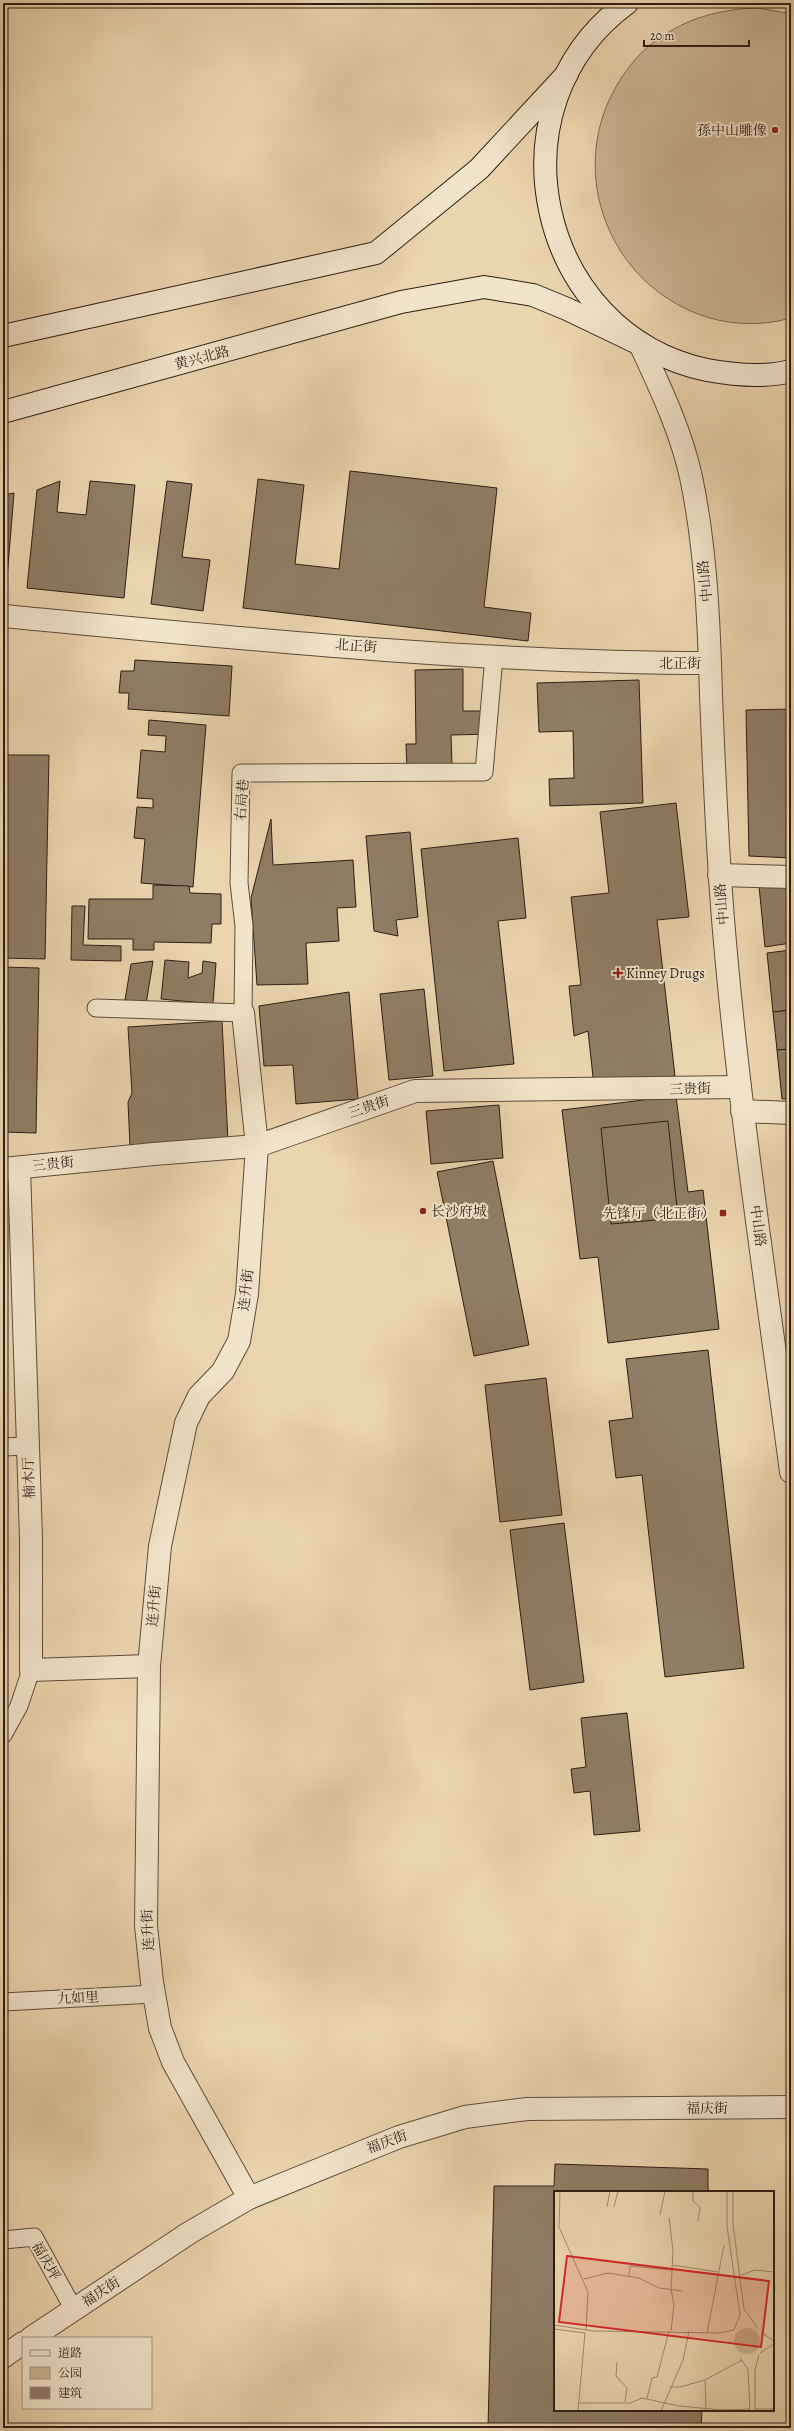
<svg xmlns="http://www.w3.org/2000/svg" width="794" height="2431" viewBox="0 0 794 2431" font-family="Alegreya,'Noto Serif SC',serif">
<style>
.green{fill:#cbb695;stroke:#7c6a55}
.building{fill:#8f7d65;stroke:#2c1e15}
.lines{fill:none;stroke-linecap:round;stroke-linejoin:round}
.service-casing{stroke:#5c4c3c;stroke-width:19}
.minor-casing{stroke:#5c4c3c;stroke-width:24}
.tertiary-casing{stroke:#5c4c3c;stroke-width:24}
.secondary-casing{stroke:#2c1e15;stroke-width:24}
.service{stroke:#f2e4cb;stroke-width:17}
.minor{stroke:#f2e4cb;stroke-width:22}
.tertiary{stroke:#f2e4cb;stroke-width:22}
.secondary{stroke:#f2e4cb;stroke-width:22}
.poi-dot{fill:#8f2418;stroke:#f2e4cb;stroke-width:1.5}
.labels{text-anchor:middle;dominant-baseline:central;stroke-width:4;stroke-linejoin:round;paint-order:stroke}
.poi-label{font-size:14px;fill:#2c1e15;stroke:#f2e4cb;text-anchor:end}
.street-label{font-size:14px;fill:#2c1e15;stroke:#f2e4cb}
.inset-road{fill:none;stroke:#9f8c71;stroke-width:1}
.view{fill:#d62828;fill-opacity:0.15;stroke:#d62828;stroke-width:2}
.inset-edge{fill:none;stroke:#2c1e15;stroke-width:2}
</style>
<rect width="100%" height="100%" fill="#ebd5af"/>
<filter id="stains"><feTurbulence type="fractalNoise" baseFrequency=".005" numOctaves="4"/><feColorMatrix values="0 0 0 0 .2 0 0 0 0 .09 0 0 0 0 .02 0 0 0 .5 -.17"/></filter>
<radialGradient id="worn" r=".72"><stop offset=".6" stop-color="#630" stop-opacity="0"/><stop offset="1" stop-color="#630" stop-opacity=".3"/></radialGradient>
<path class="green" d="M759,8L791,14V318C759,327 723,325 693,312C605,275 568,168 617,85C628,66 645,46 664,35C693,16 724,9 759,8Z"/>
<g class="building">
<polygon points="787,78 791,78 791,194"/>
<polygon points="350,471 497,488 484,607 531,613 528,641 243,608 258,479 304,485 295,564 339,569"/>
<polygon points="60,481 57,512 86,515 90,481 135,485 124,598 27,588 37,490"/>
<polygon points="167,481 192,484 182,557 210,560 203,611 151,604"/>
<polygon points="14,493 6,591 3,591 3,495"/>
<polygon points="135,660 232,666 229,716 128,709 129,693 119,693 121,671 134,671"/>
<polygon points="463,669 463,711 493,711 493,734 451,735 452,766 407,767 406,744 416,744 415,670"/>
<polygon points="639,680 643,803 550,806 549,779 574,778 573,731 539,732 537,683"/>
<polygon points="791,709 791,858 749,856 746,710"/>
<polygon points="149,720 206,725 193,887 141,883 145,839 134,838 137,807 153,808 153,799 137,798 141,750 165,752 166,736 148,735"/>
<polygon points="3,755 49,755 45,959 3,958"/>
<polygon points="676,803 689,917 657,920 675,1076 594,1086 588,1031 574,1036 569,986 581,985 571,897 609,893 600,812"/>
<polygon points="271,819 273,865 353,860 356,907 337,908 339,941 306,943 308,984 257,985 251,898"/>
<polygon points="410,832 418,917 396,920 398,936 374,931 366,836"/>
<polygon points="518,838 526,918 498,921 514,1064 444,1071 421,849"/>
<polygon points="153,885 189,886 190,893 221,894 221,924 212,924 211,943 154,942 154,950 133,950 133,939 88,939 89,899 153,899"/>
<polygon points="759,886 791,887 791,943 765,947"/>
<polygon points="72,906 85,906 83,945 121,946 121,961 71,960"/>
<polygon points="791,950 791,1010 773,1012 767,953"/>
<polygon points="165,960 189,962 188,978 202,973 203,961 216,963 213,1004 161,999"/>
<polygon points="153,961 146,1004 125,1000 131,964"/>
<polygon points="3,967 39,968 36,1133 3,1132"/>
<polygon points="424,989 433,1076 389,1080 380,994"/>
<polygon points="349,992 358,1099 296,1104 293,1065 264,1066 259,1006"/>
<polygon points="791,1010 791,1049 777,1050 773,1012"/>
<polygon points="222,1021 228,1141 130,1147 128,1102 132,1093 128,1027"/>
<polygon points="791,1049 791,1099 782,1099 777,1050"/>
<polygon points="676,1096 688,1192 703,1190 719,1329 608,1343 598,1257 580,1259 562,1110"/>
<polygon points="499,1105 503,1158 431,1164 426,1111"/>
<polygon points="668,1121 678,1218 611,1224 601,1128"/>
<polygon points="493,1161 529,1345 474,1356 437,1172"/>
<polygon points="708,1350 744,1668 665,1677 642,1475 616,1478 609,1421 633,1418 626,1359"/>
<polygon points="546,1378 562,1515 500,1522 485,1385"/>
<polygon points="564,1523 584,1682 530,1690 510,1530"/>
<polygon points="627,1713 640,1831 594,1835 590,1791 574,1793 571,1769 586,1767 581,1718"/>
<polygon points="555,2164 708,2169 708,2192 555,2192 555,2410 702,2410 701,2428 488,2428 494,2186 554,2186"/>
</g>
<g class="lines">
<defs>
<g id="service">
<polyline points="96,1008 243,1013 244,926 239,883 241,773 484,772 494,656"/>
<polyline points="3,1447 28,1446"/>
<polyline points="3,1735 19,1706 31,1670"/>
<polyline points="3,2002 154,1994"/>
<polyline points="4,2240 34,2237 74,2310"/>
</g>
<g id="minor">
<path d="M3,616C238,638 474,663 710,663"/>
<polyline points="719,875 791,877"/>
<polyline points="243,1013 257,1146 247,1294 239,1341 223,1371 199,1396 186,1423 160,1546 149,1666 146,1926 152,1982 160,2028 173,2062 249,2198"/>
<polyline points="742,1111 791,1113"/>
<polyline points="19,1168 31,1539 31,1670 149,1666"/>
<polyline points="3,1169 154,1154 257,1146 415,1091 740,1087"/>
<polyline points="31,2338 189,2233 249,2198 399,2137 465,2117 527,2109 791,2107"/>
<polyline points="3,2357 23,2343"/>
</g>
<path id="tertiary" d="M640,344C660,387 681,431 691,477C706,548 709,623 711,695C714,770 717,844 723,919C738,1104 767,1288 791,1472"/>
<g id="secondary">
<path d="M627,3C486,106 537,334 707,370C734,375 764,378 791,371"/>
<polyline points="3,336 376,253 479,169 567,74"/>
<polyline points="3,412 401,302 484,287 533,295 567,309 640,344"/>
</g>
</defs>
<use href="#service" class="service-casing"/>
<use href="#minor" class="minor-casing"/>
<use href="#tertiary" class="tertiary-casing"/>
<use href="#secondary" class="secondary-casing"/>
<use href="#service" class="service"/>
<use href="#minor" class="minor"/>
<use href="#tertiary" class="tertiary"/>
<use href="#secondary" class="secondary"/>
</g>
<g class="poi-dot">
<circle cx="775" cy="130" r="4"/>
<path d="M616 967h4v4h4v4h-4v4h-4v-4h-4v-4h4z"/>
<circle cx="423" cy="1211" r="4"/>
<rect x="719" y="1209" width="8" height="8" rx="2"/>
</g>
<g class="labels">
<g class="poi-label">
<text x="767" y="130">孫中山雕像</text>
<text x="626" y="973" text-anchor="start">Kinney Drugs</text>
<text x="431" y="1211" text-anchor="start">长沙府城</text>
<text x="715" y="1213">先锋厅（北正街）</text>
</g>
<g class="street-label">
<text transform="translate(202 358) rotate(-15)">黄兴北路</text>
<text transform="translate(705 581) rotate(-96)">中山路</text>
<text transform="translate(356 646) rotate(4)">北正街</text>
<text x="680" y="663">北正街</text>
<text transform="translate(242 800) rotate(-86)">右局巷</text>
<text transform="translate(722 904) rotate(-95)">中山路</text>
<text transform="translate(690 1089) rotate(-2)">三贵街</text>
<text transform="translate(369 1107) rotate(-19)">三贵街</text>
<text transform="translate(53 1164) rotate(-6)">三贵街</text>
<text transform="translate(758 1226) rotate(82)">中山路</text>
<text transform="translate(246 1290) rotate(-83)">连升街</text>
<text transform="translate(29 1478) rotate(-92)">楠木厅</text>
<text transform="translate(154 1606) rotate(-85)">连升街</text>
<text transform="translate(148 1930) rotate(-93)">连升街</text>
<text transform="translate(78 1998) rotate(-3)">九如里</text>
<text x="707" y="2108">福庆街</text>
<text transform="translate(387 2142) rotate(-20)">福庆街</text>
<text transform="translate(46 2261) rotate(60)">福庆坪</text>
<text transform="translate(101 2292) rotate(-33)">福庆街</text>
</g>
</g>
<g transform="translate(554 2191)">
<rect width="220" height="220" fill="#ebd5af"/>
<path d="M180 150a13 13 0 1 1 26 0a13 13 0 1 1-26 0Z" fill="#cbb695"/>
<path class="inset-road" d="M6,0L5,36L34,101L32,139M139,0V10L146,16L144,30M173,0V35L186,124L180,139M179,0V33L190,118L203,136M53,16L56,0M60,16L64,0M106,24L111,0M115,26L119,60L117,99L120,113L117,140M118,74L164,81M187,84L201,79L220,81M75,85L76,75L118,79M30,88L54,82L85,87L105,97L128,100M0,134L39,140L166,142L180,139M0,138L31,142L24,220M207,141L220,150M153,142L170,54M206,162L220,153M186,167L194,178L196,220M63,171L62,185L73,197L71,211M151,189L152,220M116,196H126L151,189L188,169M93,207L98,187L103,186L115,140M24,212H76L88,207L125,215L168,219L196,218M201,218H220M107,220L129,169L135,140M201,220V179L205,164"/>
<path class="view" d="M13,65L215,90L207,156L5,131Z"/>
<rect width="220" height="220" class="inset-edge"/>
</g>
<rect width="794" height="2431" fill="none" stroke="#ebd5af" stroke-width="16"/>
<rect x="4" y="4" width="786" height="2423" fill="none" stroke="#2c1e15" stroke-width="2"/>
<rect x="8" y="8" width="778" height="2415" fill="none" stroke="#2c1e15"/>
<rect x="22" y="2337" width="130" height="72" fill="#f2e4cb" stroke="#a39582"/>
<rect x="30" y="2350" width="20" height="6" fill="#f2e4cb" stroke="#a39582"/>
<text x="58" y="2357" font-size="12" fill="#2c1e15">道路</text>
<rect x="30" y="2367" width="20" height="12" fill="#cbb695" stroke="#a39582"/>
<text x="58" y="2377" font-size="12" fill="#2c1e15">公园</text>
<rect x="30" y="2387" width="20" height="12" fill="#8f7d65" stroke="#a39582"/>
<text x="58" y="2397" font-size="12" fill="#2c1e15">建筑</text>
<path d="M644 40v6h105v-6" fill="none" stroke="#2c1e15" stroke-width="2"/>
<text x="650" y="40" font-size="12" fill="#2c1e15" stroke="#f2e4cb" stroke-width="3" paint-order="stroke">20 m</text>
<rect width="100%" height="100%" filter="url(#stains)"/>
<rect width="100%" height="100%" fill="url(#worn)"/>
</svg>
